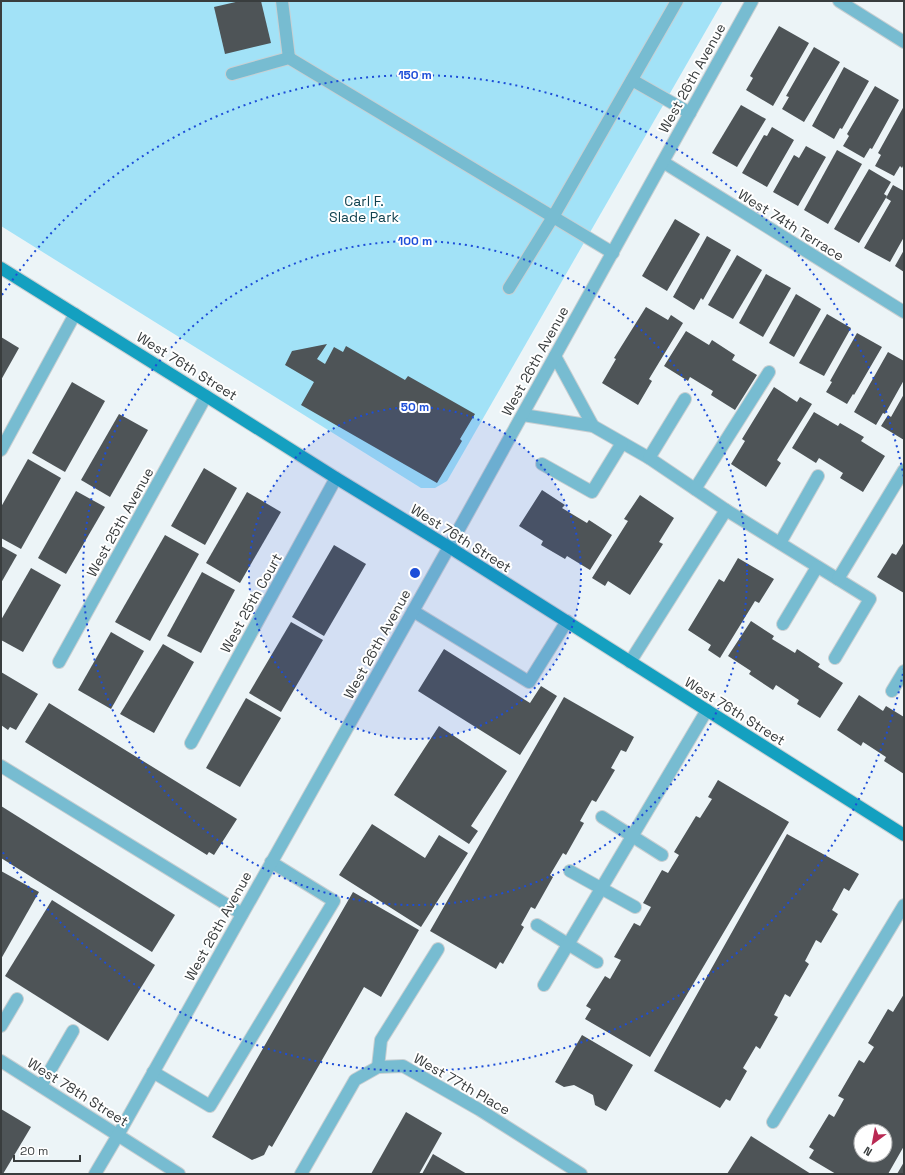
<svg xmlns="http://www.w3.org/2000/svg" width="905" height="1175" viewBox="0 0 905 1175" font-family="'Space Grotesk',sans-serif">
<style>
.green{fill:#a2e2f7}
.building{fill:#4e5457;fill-rule:evenodd}
.lines{fill:none;stroke-linecap:round;stroke-linejoin:round}
.lane-casing{stroke:#c8cfd2;stroke-width:14}
.street-casing{stroke:#c8cfd2;stroke-width:14}
.secondary-casing{stroke:#c8cfd2;stroke-width:14}
.lane{stroke:#77bcd1;stroke-width:12}
.street{stroke:#77bcd1;stroke-width:12}
.secondary{stroke:#14a0c0;stroke-width:12}
.ring{fill:none;stroke:#1d4ed8;stroke-width:2;stroke-dasharray:2 4}
.labels{text-anchor:middle;dominant-baseline:central;stroke-width:4;stroke-linejoin:round;paint-order:stroke}
.street-label{font-size:14px;fill:#393d3e;stroke:#fff}
.park-label{font-size:14px;fill:#114350;stroke:#fff}
.centre{fill:#1d4ed8;stroke:#fff;stroke-width:2}
.ring-label{font-size:12px;text-anchor:middle;font-weight:bold;fill:#1d4ed8;stroke:#fff;stroke-width:4;stroke-linejoin:round;paint-order:stroke}
</style>
<rect width="100%" height="100%" fill="#ecf4f7"/>
<polygon class="green" points="1,1 723,1 447,481 435,488 421,488 1,226"/>
<g class="building">
<polygon points="240,1 261,1 271,43 225,54 214,7"/>
<polygon points="779,26 809,43 773,106 746,90 753,78 750,76"/>
<polygon points="814,47 840,62 804,122 782,109 789,97 786,96"/>
<polygon points="844,67 869,81 842,129 840,128 834,139 812,126"/>
<polygon points="875,86 899,100 872,149 870,148 864,158 843,146 849,136 847,134"/>
<polygon points="741,105 766,119 737,167 712,153"/>
<polygon points="904,106 904,164 902,168 900,166 894,176 875,166 881,155 878,153"/>
<polygon points="772,127 794,140 767,187 742,173 764,135 767,136"/>
<polygon points="806,146 826,157 798,206 773,192 794,155 799,158"/>
<polygon points="837,150 862,164 828,224 804,210"/>
<polygon points="869,169 891,182 884,194 887,196 859,243 834,229"/>
<polygon points="893,185 904,191 904,237 890,262 864,248 891,201 886,198"/>
<polygon points="675,219 700,234 667,291 642,276"/>
<polygon points="707,236 731,250 703,300 701,298 694,310 673,297"/>
<polygon points="904,250 904,272 895,266"/>
<polygon points="737,255 762,270 733,319 708,305"/>
<polygon points="766,274 791,288 763,337 739,323"/>
<polygon points="796,294 821,309 794,357 769,343"/>
<polygon points="646,307 668,320 671,315 683,323 649,379 652,381 638,405 602,383 616,359 614,358"/>
<polygon points="827,314 851,328 824,376 799,363"/>
<polygon points="686,331 709,345 712,340 735,355 732,360 757,375 735,410 711,395 713,391 690,377 688,381 664,366"/>
<polygon points="857,333 882,347 854,395 853,394 847,404 826,392 832,382 830,381"/>
<polygon points="1,337 19,348 1,380"/>
<polygon points="327,344 317,359 325,364 334,347 343,352 346,346 405,380 408,376 475,414 460,439 462,441 437,483 301,405 314,382 285,365 292,351"/>
<polygon points="888,352 904,361 904,380 885,414 883,413 876,425 854,412"/>
<polygon points="72,382 105,401 65,472 32,453"/>
<polygon points="774,387 797,402 800,397 812,404 777,460 781,463 766,487 731,464 745,441 742,439"/>
<polygon points="904,394 904,440 881,426 888,415 891,417"/>
<polygon points="814,412 838,426 840,423 864,437 861,441 885,456 863,492 840,478 843,473 819,458 816,463 792,448"/>
<polygon points="119,414 148,430 110,497 81,480"/>
<polygon points="28,459 61,478 21,549 1,538 1,507"/>
<polygon points="204,468 237,488 205,545 171,526"/>
<polygon points="542,490 565,505 562,508 587,523 589,520 612,535 590,570 567,556 565,559 541,545 543,541 519,526"/>
<polygon points="76,491 105,507 66,574 38,558"/>
<polygon points="247,492 281,512 240,583 206,563"/>
<polygon points="640,495 674,518 659,542 663,544 630,595 608,581 605,586 592,578 628,521 624,519"/>
<polygon points="165,535 199,554 150,641 115,622"/>
<polygon points="904,542 904,593 877,577 892,553 896,555"/>
<polygon points="334,545 366,564 324,636 292,617"/>
<polygon points="1,546 17,555 1,583"/>
<polygon points="738,558 774,579 759,603 755,601 720,658 708,650 711,645 688,630 719,579 724,582"/>
<polygon points="31,568 61,585 23,652 1,640 1,620"/>
<polygon points="202,572 235,590 201,653 167,636"/>
<polygon points="751,621 774,636 772,639 795,653 797,649 820,664 818,667 843,683 820,718 797,704 799,700 776,685 773,690 749,674 751,671 728,656"/>
<polygon points="291,622 323,640 281,712 249,693"/>
<polygon points="111,632 144,651 111,709 78,690"/>
<polygon points="163,644 194,662 154,733 120,714"/>
<polygon points="444,649 530,703 541,686 557,696 520,755 418,691"/>
<polygon points="1,672 38,694 16,730 10,727 8,730 1,725"/>
<polygon points="859,695 883,711 886,706 904,717 904,774 884,761 886,757 863,742 861,746 837,730"/>
<polygon points="564,697 634,737 626,752 621,750 611,768 615,770 596,802 592,800 580,821 584,823 566,855 563,853 550,875 553,877 535,909 531,907 521,925 524,927 503,964 500,962 496,969 430,931"/>
<polygon points="246,698 281,718 240,787 206,768"/>
<polygon points="49,703 237,819 214,855 209,852 207,855 25,742"/>
<polygon points="439,726 507,771 471,826 478,831 469,844 394,795"/>
<polygon points="718,780 789,822 650,1057 585,1019 591,1009 586,1006 605,976 610,979 621,960 614,957 634,923 640,926 651,907 643,903 662,870 668,873 679,855 674,852 696,816 700,818 712,799 708,797"/>
<polygon points="1,806 175,915 152,952 1,858"/>
<polygon points="372,824 425,858 439,835 468,853 421,927 339,875"/>
<polygon points="787,834 859,874 849,891 844,888 832,910 838,914 821,943 816,940 805,961 809,964 790,997 785,994 774,1015 778,1017 760,1049 756,1046 743,1068 747,1071 730,1101 726,1099 720,1108 654,1071"/>
<polygon points="1,871 39,892 1,959"/>
<polygon points="353,892 419,930 381,997 364,987 272,1147 269,1145 264,1155 252,1160 212,1137"/>
<polygon points="52,900 155,965 108,1041 5,976"/>
<path d="M904,994V1146L888,1174H836L809,1158L814,1150L809,1147L829,1114L834,1117L844,1099L838,1096L859,1060L864,1063L874,1047L868,1043L888,1009L893,1012ZM861,1131H885V1155H861Z"/>
<polygon points="582,1035 633,1065 606,1111 595,1105 593,1095 574,1085 564,1087 555,1082"/>
<polygon points="1,1109 31,1127 3,1174 1,1174"/>
<polygon points="406,1112 442,1133 419,1174 371,1174"/>
<polygon points="751,1136 811,1174 727,1174"/>
<polygon points="433,1154 467,1174 422,1174"/>
<polygon points="904,1162 904,1174 897,1174"/>
</g>
<g class="lines">
<defs>
<g id="lane">
<polyline points="282,1 289,58"/>
<polyline points="232,74 289,58 613,253"/>
<polyline points="632,80 690,113"/>
<polyline points="509,288 553,217 677,1"/>
<polyline points="555,356 593,426"/>
<polyline points="523,415 593,426 649,458 726,510 870,599 835,658"/>
<polyline points="649,458 685,399"/>
<polyline points="542,464 592,492 622,443"/>
<polyline points="695,489 769,372"/>
<polyline points="780,543 818,476"/>
<polyline points="838,579 904,470"/>
<polyline points="413,611 529,682 567,621"/>
<polyline points="783,624 817,567"/>
<polyline points="630,662 726,510"/>
<polyline points="892,691 904,671"/>
<polyline points="1,766 242,914"/>
<polyline points="602,817 662,855"/>
<polyline points="570,871 635,907"/>
<polyline points="537,925 597,962"/>
<polyline points="544,985 707,710"/>
<polyline points="1,1026 17,999"/>
<polyline points="378,1067 381,1040 438,949"/>
<polyline points="153,1072 210,1106 334,901 271,862"/>
<polyline points="41,1086 73,1031"/>
<polyline points="773,1122 904,905"/>
</g>
<g id="street">
<polyline points="839,1 904,42"/>
<polyline points="663,162 904,312"/>
<polyline points="1,450 75,314"/>
<polyline points="59,662 206,396"/>
<polyline points="191,743 336,478"/>
<polyline points="1,1061 179,1174"/>
<polyline points="95,1174 118,1135 449,547 752,1"/>
<polyline points="301,1174 355,1080 378,1067 403,1066 480,1110 581,1174"/>
</g>
<polyline id="secondary" points="1,268 206,396 336,478 449,547 904,835"/>
</defs>
<use href="#lane" class="lane-casing"/>
<use href="#street" class="street-casing"/>
<use href="#secondary" class="secondary-casing"/>
<use href="#lane" class="lane"/>
<use href="#street" class="street"/>
<use href="#secondary" class="secondary"/>
</g>
<circle cx="415" cy="573" r="166" fill="#1d4ed8" fill-opacity=".12"/>
<g class="ring">
<circle cx="415" cy="573" r="166"/>
<circle cx="415" cy="573" r="332"/>
<path d="M904 668A498 498 0 0 1 2 851M2 295A498 498 0 0 1 904 478"/>
</g>
<g class="labels">
<g class="street-label">
<text transform="translate(692 78) rotate(-61)">West 26th Avenue</text>
<text transform="translate(791 225) rotate(32)">West 74th Terrace</text>
<text transform="translate(535 361) rotate(-61)">West 26th Avenue</text>
<text transform="translate(187 366) rotate(32)">West 76th Street</text>
<text transform="translate(120 522) rotate(-61)">West 25th Avenue</text>
<text transform="translate(461 538) rotate(32)">West 76th Street</text>
<text transform="translate(251 603) rotate(-61)">West 25th Court</text>
<text transform="translate(377 644) rotate(-61)">West 26th Avenue</text>
<text transform="translate(735 711) rotate(32)">West 76th Street</text>
<text transform="translate(218 926) rotate(-61)">West 26th Avenue</text>
<text transform="translate(462 1084) rotate(30)">West 77th Place</text>
<text transform="translate(78 1092) rotate(32)">West 78th Street</text>
</g>
<g class="park-label">
<text x="364" y="201">Carl F.<tspan x="364" dy="16">Slade Park</tspan></text>
</g>
</g>
<circle cx="415" cy="573" r="6" class="centre"/>
<g class="ring-label">
<text x="415" y="79">150 m</text>
<text x="415" y="245">100 m</text>
<text x="415" y="411">50 m</text>
</g>
<rect width="905" height="1175" fill="none" stroke="#393d3e" stroke-width="4"/>
<g transform="translate(873 1143) rotate(212)"><circle r="19" fill="#ffffff" stroke="#b0b1b2"/>
<path d="M0-3L7 15L0 10L-7 15Z" fill="#b92953"/>
<text y="-6" font-size="11" font-weight="bold" text-anchor="middle" fill="#393d3e">N</text>
</g>
<path d="M14 1155v6h66v-6" fill="none" stroke="#393d3e" stroke-width="2"/>
<text x="20" y="1155" font-size="12" fill="#393d3e" stroke="#ffffff" stroke-width="3" paint-order="stroke">20 m</text>
</svg>
